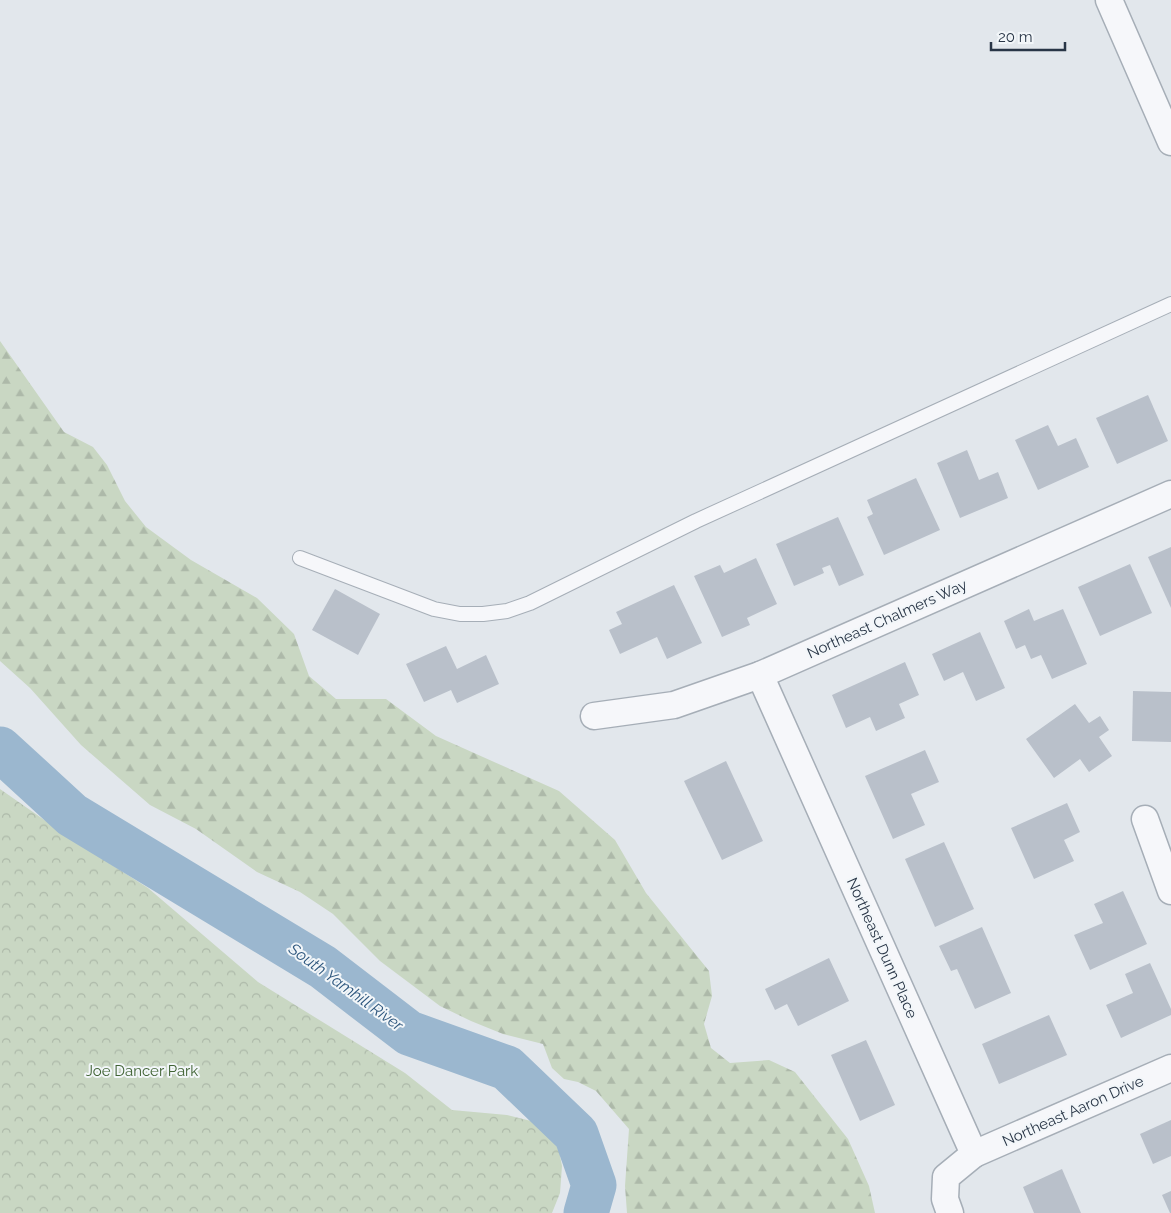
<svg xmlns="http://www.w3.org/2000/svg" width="1171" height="1213" viewBox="0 0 1171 1213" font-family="Raleway,sans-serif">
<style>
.forest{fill:url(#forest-firs)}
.park{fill:url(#park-crowns)}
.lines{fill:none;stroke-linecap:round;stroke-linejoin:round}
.river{stroke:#9bb7cf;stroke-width:45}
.building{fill:#b9c0ca}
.service-casing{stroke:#a6aeb7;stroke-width:16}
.minor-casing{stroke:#a6aeb7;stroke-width:29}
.service{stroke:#f6f7fa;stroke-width:14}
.minor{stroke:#f6f7fa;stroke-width:26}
.labels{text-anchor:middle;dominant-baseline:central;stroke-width:4;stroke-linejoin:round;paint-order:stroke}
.street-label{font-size:15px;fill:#283546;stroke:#f2f6f9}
.park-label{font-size:15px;fill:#406334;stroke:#f2f6f9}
.water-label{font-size:16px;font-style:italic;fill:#2e577e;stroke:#f2f6f9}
</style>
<defs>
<pattern id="forest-firs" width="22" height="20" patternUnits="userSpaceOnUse" patternTransform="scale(1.25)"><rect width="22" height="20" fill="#c9d7c3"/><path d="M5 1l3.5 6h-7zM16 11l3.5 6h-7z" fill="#adb9a9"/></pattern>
<pattern id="park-crowns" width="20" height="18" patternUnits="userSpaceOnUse" patternTransform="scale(1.25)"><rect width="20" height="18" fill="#c9d7c3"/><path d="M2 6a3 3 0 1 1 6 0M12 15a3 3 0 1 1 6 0" fill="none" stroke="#adb9a9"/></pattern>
</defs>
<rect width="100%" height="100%" fill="#e2e7ec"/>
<polygon class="forest" points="0,341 64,432 93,447 107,465 125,501 146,527 191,560 257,598 294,634 309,676 336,699 386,699 436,736 559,791 615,840 646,893 709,971 712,996 704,1024 711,1048 730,1063 769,1060 795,1072 848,1139 869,1186 875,1213 627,1213 625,1186 629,1129 596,1091 578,1082 564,1079 552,1068 543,1044 503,1034 471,1021 440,1006 380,961 333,914 300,892 257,872 196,829 150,805 81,745 30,688 0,661"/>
<polygon class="park" points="0,789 73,840 148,888 258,982 405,1073 452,1110 507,1115 539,1123 558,1146 562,1166 560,1193 552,1213 0,1213"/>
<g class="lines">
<polyline class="river" points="0,749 72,815 323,967 409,1033 507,1068 576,1134 594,1185 586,1213"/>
</g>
<g class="building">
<polygon points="1148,395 1168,441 1117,464 1096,418"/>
<polygon points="1048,425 1058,446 1076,438 1089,467 1038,490 1015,440"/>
<polygon points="967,450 979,480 998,472 1008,498 960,518 937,463"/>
<polygon points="916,478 940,530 884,555 867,517 873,514 867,500"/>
<polygon points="838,517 864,575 839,586 830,565 822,568 824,573 794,586 776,544"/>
<polygon points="1171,547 1171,608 1148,557"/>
<polygon points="756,558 777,604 747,618 750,625 722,637 694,576 720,565 724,573"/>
<polygon points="1130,564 1152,613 1100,636 1078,587"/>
<polygon points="674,585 702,643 667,659 657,637 620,654 609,630 622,624 616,612"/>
<polygon points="335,589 380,614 358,655 312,630"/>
<polygon points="1029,609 1034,621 1063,609 1087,664 1052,679 1041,655 1031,659 1025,645 1016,649 1004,621"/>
<polygon points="980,632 1005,688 976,701 963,672 944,681 932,654"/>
<polygon points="446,646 457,669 486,655 499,684 457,703 451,690 424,702 406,664"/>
<polygon points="905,662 919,695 899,704 905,718 876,731 870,717 846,728 832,695"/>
<polygon points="1133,691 1171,692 1171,742 1132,741"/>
<polygon points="1075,704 1089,723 1100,716 1109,730 1099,737 1112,756 1089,772 1080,759 1054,778 1026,739"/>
<polygon points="925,750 939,782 911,794 925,825 893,839 865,776"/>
<polygon points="726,761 763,841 722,860 684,781"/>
<polygon points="1067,803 1080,832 1064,840 1074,861 1034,879 1011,828"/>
<polygon points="944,842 974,909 935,927 905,859"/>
<polygon points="1123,891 1147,944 1090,970 1074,935 1103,923 1094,904"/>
<polygon points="982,927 1011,993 975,1009 957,969 951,971 939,946"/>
<polygon points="829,958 849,1001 798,1026 787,1004 775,1010 765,989"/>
<polygon points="1150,963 1171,1009 1171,1015 1121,1038 1106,1005 1133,993 1125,974"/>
<polygon points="1049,1015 1067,1055 999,1084 982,1044"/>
<polygon points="866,1040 895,1105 860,1121 831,1055"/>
<polygon points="1171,1120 1171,1156 1153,1164 1140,1134"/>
<polygon points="1062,1169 1081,1213 1034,1213 1023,1187"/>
<polygon points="1171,1191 1171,1213 1170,1213 1162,1195"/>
</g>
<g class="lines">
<defs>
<polyline id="service" points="300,558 434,609 460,614 483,614 507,611 530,603 696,521 1171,304"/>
<g id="minor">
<polyline points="1109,0 1171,142"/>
<polyline points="760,675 974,1154 946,1177 945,1199 950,1213"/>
<polyline points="594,716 674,705 760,675 1171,494"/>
<polyline points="1145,819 1171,891"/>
<polyline points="974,1154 1171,1068"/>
</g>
</defs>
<use href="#service" class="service-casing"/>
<use href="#minor" class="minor-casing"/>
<use href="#service" class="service"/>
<use href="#minor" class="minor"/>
</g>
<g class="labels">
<g class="street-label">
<text transform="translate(887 619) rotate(-24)">Northeast Chalmers Way</text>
<text transform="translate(882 948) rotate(66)">Northeast Dunn Place</text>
<text transform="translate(1073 1111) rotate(-24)">Northeast Aaron Drive</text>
</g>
<g class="park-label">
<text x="142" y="1071">Joe Dancer Park</text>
</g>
<g class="water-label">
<text transform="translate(346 987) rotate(36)">South Yamhill River</text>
</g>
</g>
<path d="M991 42v8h74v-8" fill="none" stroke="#283546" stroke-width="2.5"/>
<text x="998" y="42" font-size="15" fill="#283546" stroke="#f2f6f9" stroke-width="4" paint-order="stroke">20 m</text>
</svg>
